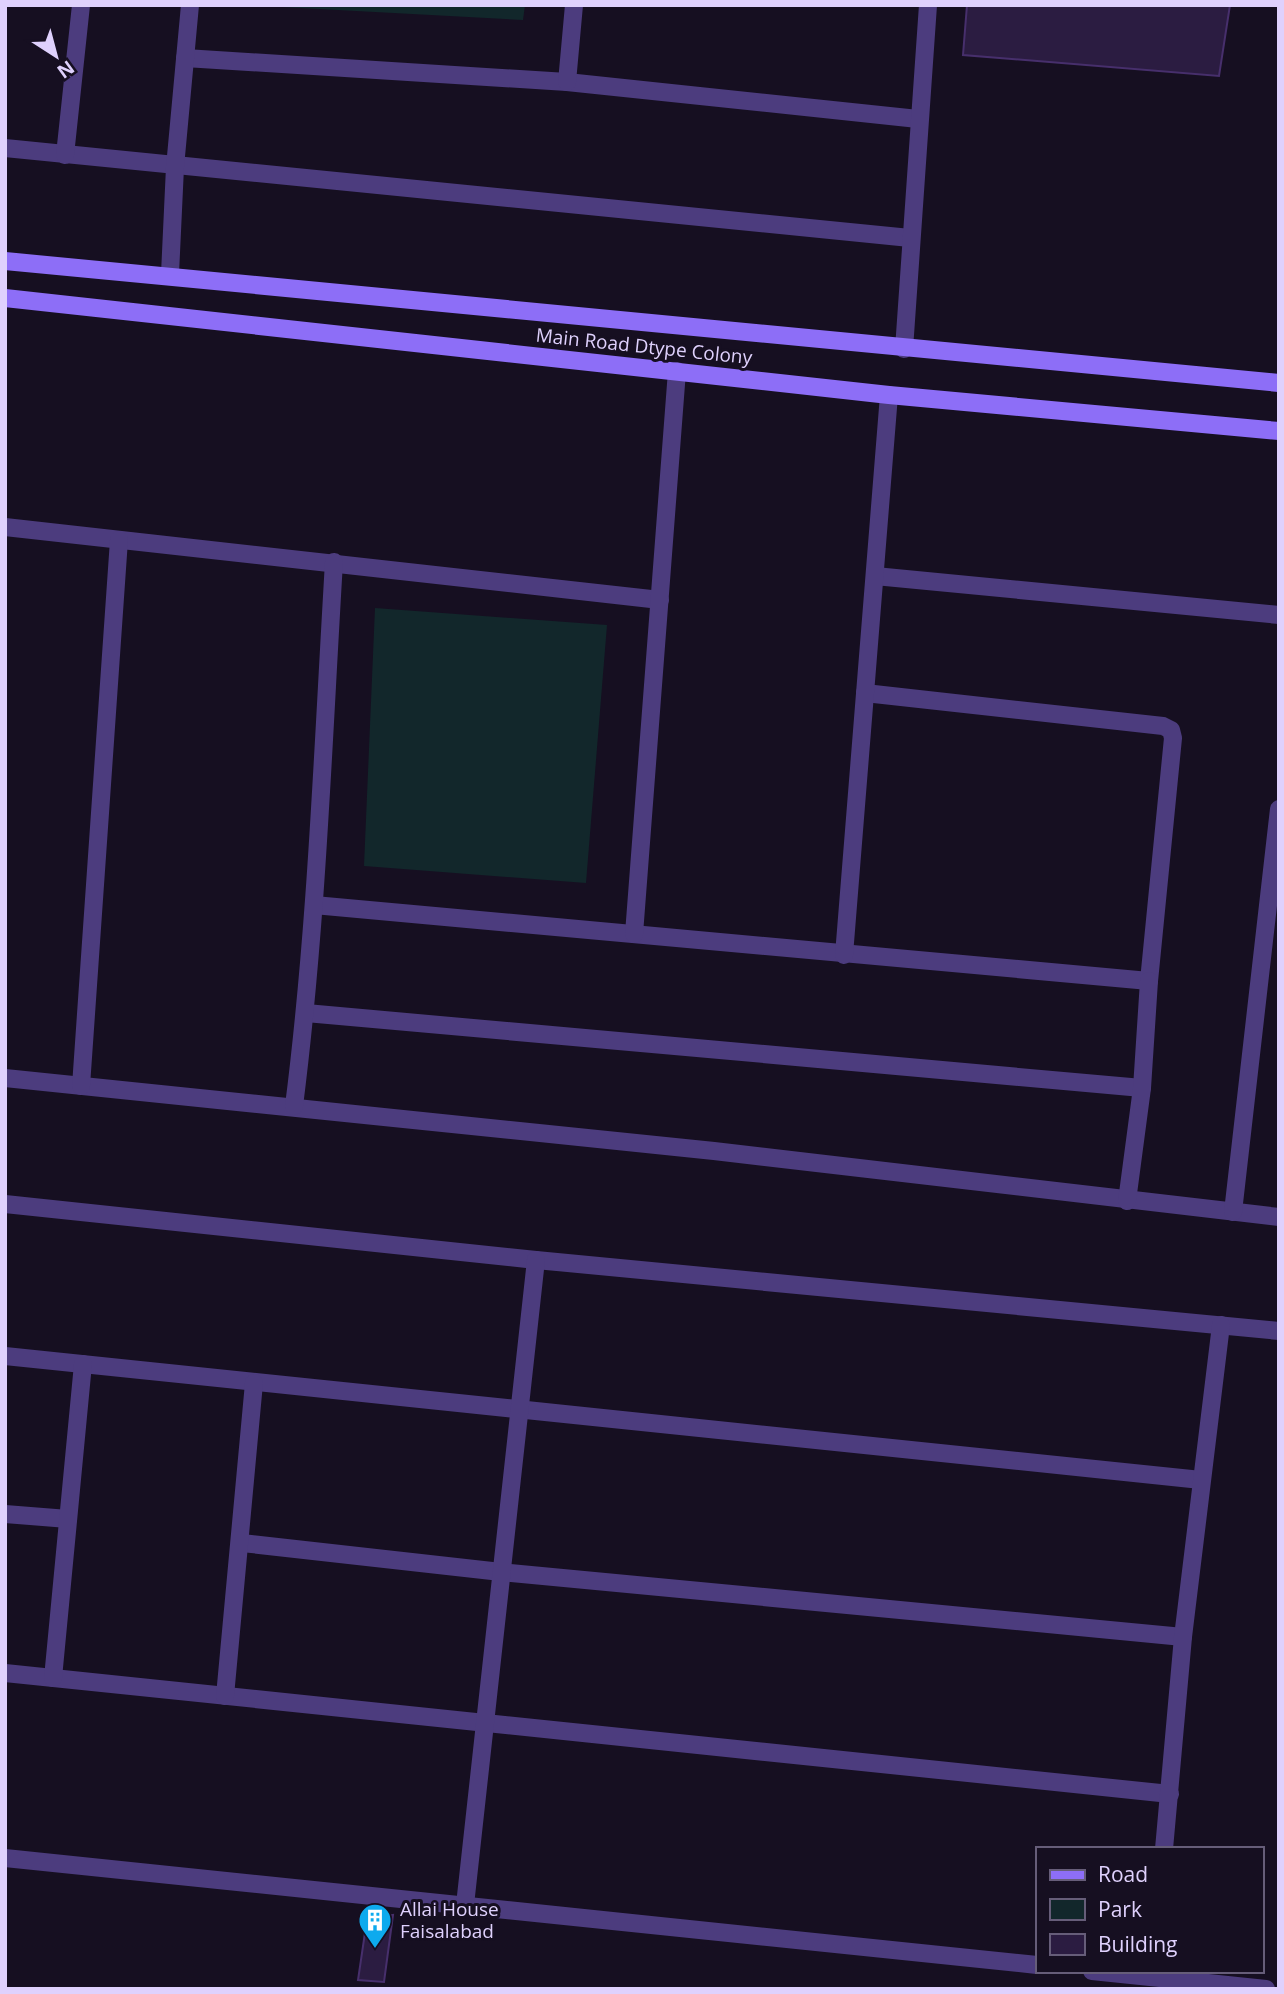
<svg xmlns="http://www.w3.org/2000/svg" width="1284" height="1994" viewBox="0 0 1284 1994" font-family="'Open Sans',sans-serif">
<style>
.green{fill:#12272b}
.building{fill:#2b1c41;stroke:#472f6c;stroke-width:2}
.lines{fill:none;stroke-linecap:round;stroke-linejoin:round}
.minor{stroke:#4c3c7e;stroke-width:18}
.secondary{stroke:#8d6ef7;stroke-width:18}
.labels{text-anchor:middle;dominant-baseline:central;stroke-width:6;stroke-linejoin:round;paint-order:stroke}
.street-label{font-size:19px;fill:#dfd1fd;stroke:#160f21}
.poi-label{font-size:19px;fill:#dfd1fd;stroke:#160f21;text-anchor:start}
</style>
<rect width="100%" height="100%" fill="#160f21"/>
<g class="green">
<polygon points="245,5 525,5 523,20"/>
<polygon points="375,608 607,625 586,883 364,866"/>
</g>
<g class="building">
<polygon points="967,5 1230,5 1219,76 963,55"/>
<polygon points="393,1915 384,1982 358,1980 367,1919"/>
</g>
<g class="lines">
<g class="minor">
<polyline points="185,58 567,82 918,119"/>
<polyline points="567,82 574,5"/>
<polyline points="5,148 910,238"/>
<polyline points="65,155 81,5"/>
<polyline points="170,274 175,167 190,5"/>
<polyline points="904,349 928,5"/>
<polyline points="5,527 660,600"/>
<polyline points="875,576 1279,615"/>
<polyline points="314,905 1149,981 1173,738 1171,730 1163,726 865,693"/>
<polyline points="634,934 677,371"/>
<polyline points="844,955 889,395"/>
<polyline points="306,1013 1142,1088"/>
<polyline points="5,1078 714,1151 1279,1217"/>
<polyline points="81,1086 119,540"/>
<path d="M294,1106C317,925 323,743 334,562"/>
<polyline points="1127,1201 1142,1088 1149,981"/>
<polyline points="5,1204 536,1260 1279,1331"/>
<polyline points="1233,1212 1279,809"/>
<polyline points="5,1356 1201,1480"/>
<polyline points="5,1514 68,1519"/>
<polyline points="242,1543 501,1572 1183,1637"/>
<polyline points="5,1673 1170,1794"/>
<polyline points="53,1678 83,1364"/>
<polyline points="225,1696 254,1383"/>
<polyline points="1164,1849 1183,1637 1221,1325"/>
<polyline points="5,1858 1037,1965"/>
<polyline points="465,1905 536,1260"/>
<polyline points="1092,1971 1266,1989"/>
</g>
<g class="secondary">
<polyline points="5,261 1279,383"/>
<polyline points="5,298 889,395 1279,431"/>
</g>
</g>
<defs>
<symbol id="building-pin" viewBox="-11 -11 22 30"><path d="M0 17L-7.5 6A9.5 9.5 0 1 1 7.5 6Z" fill="#0daaee" stroke="#160f21"/><path d="M-4-6H4V6H1V3H-1V6H-4ZM-2.5-4.3h1.7v1.8h-1.7ZM.8-4.3h1.7v1.8H.8ZM-2.5-1h1.7V.8h-1.7ZM.8-1h1.7V.8H.8Z" fill="#fff"/></symbol>
</defs>
<g fill-rule="evenodd">
<use href="#building-pin" x="356" y="1901" width="38" height="52"/>
</g>
<g class="labels">
<g class="street-label">
<text transform="translate(644 346) rotate(6)">Main Road Dtype Colony</text>
</g>
<g class="poi-label">
<text x="400" y="1909">Allai House<tspan x="400" dy="22">Faisalabad</tspan></text>
</g>
</g>
<rect width="1284" height="1994" fill="none" stroke="#dfd1fd" stroke-width="14"/>
<rect x="1036" y="1847" width="228" height="126" fill="#160f21" stroke="#665d79" stroke-width="2"/>
<rect x="1050" y="1870" width="35" height="10" fill="#8d6ef7" stroke="#665d79" stroke-width="2"/>
<text x="1098" y="1882" font-size="21" fill="#dfd1fd">Road</text>
<rect x="1050" y="1899" width="35" height="21" fill="#12272b" stroke="#665d79" stroke-width="2"/>
<text x="1098" y="1917" font-size="21" fill="#dfd1fd">Park</text>
<rect x="1050" y="1934" width="35" height="21" fill="#2b1c41" stroke="#665d79" stroke-width="2"/>
<text x="1098" y="1952" font-size="21" fill="#dfd1fd">Building</text>
<g transform="translate(56 56) rotate(144)" stroke="#160f21" stroke-width="5" paint-order="stroke">
<path d="M0-5L12 26L0 18L-12 26Z" fill="#dfd1fd"/>
<text y="-10" font-size="19" font-weight="bold" text-anchor="middle" fill="#dfd1fd">N</text>
</g>
</svg>
